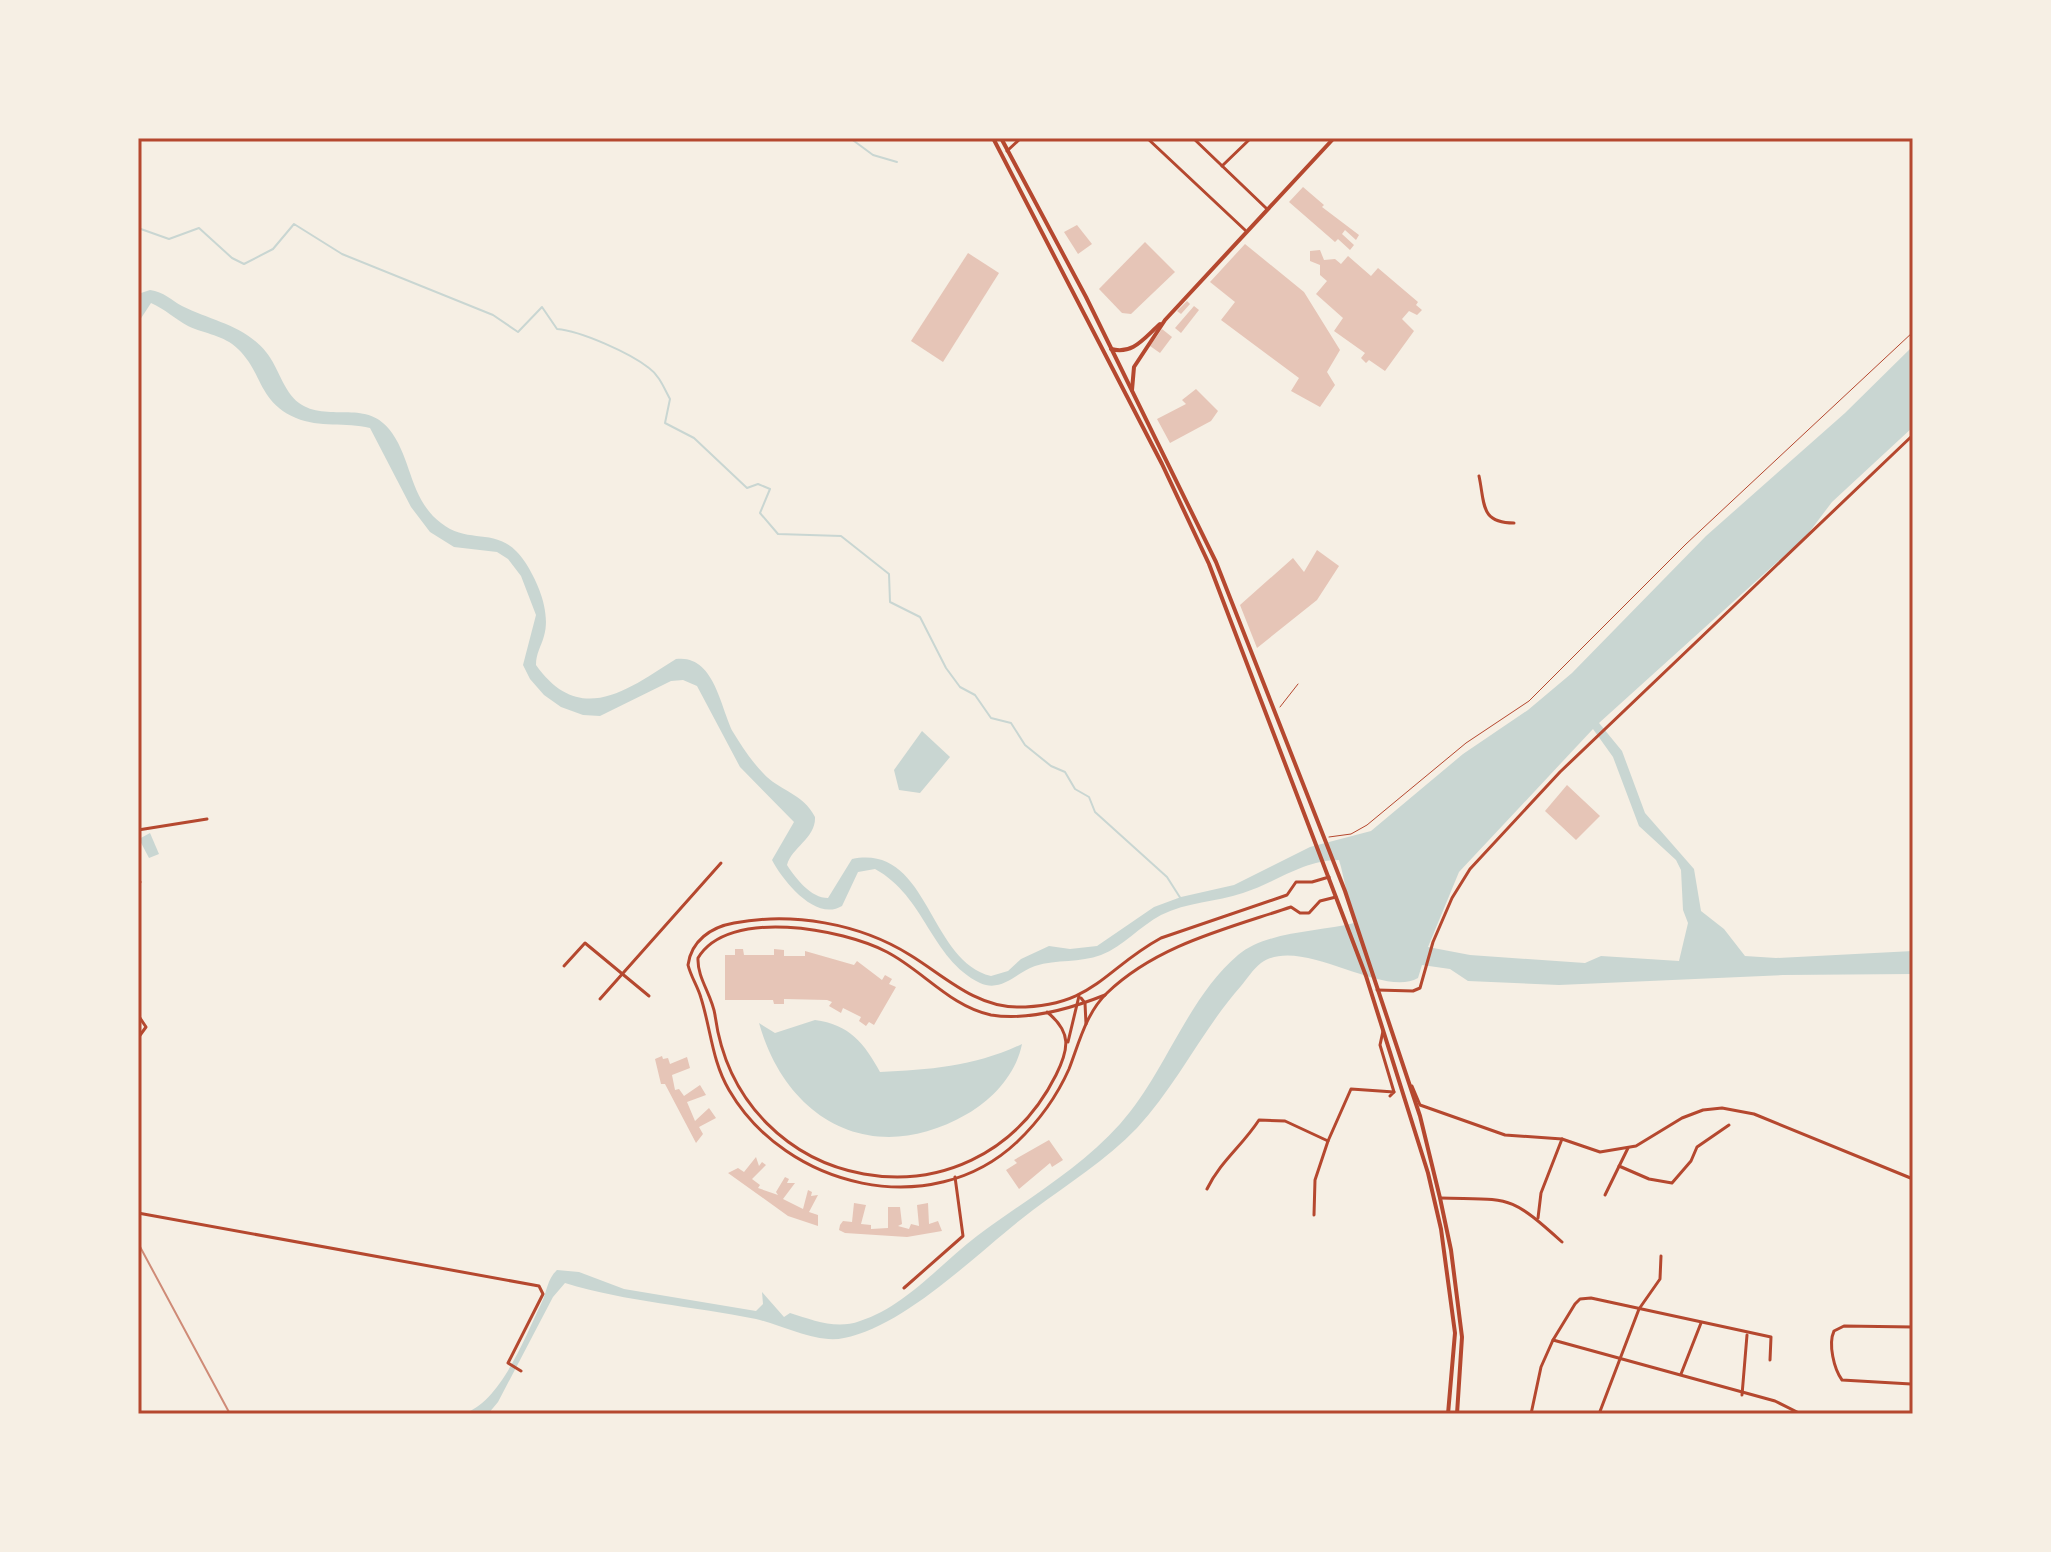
<svg xmlns="http://www.w3.org/2000/svg" width="2051" height="1552" viewBox="0 0 2051 1552" font-family="Lato,sans-serif">
<style>
.water{fill:#c9d6d2;fill-rule:evenodd}
.lines{fill:none;stroke-linecap:round;stroke-linejoin:round}
.stream{stroke:#c9d6d2;stroke-width:2}
.building{fill:#e6c5b7}
.path{stroke:#b5482f;stroke-width:1}
.minor{stroke:#b5482f;stroke-width:3}
.secondary{stroke:#b5482f;stroke-width:4}
.primary{stroke:#b5482f;stroke-width:4}
.rail{stroke:#cf8b77;stroke-width:2}
.neatline{fill:none;stroke:#b5482f;stroke-width:3}
</style>
<rect width="100%" height="100%" fill="#f6efe4"/>
<g class="water">
<path d="M150,290C164,292 171,300 182,306C212,321 244,325 266,352C279,368 283,391 299,403C327,423 365,399 389,429C412,457 409,499 441,523C471,547 499,523 525,562C538,582 551,612 544,636C541,647 536,653 536,665C580,727 627,690 676,659C714,654 720,706 733,732C741,745 752,762 763,773C779,791 803,793 815,817C816,838 792,847 787,865C796,879 811,898 828,898L852,859C929,843 928,961 991,976L1008,971L1021,959L1049,946L1070,949L1097,946L1154,907L1181,897L1234,885L1310,847L1371,831L1463,754L1528,710L1572,673L1706,536L1845,413L1913,346V427L1832,502L1807,535L1599,723L1622,751L1645,813L1694,869L1701,911L1724,929L1745,956L1776,958L1913,951V974L1783,975L1559,985L1468,981L1450,969L1422,965L1418,978C1382,999 1301,934 1261,963C1253,969 1247,979 1241,986C1202,1030 1177,1085 1137,1128C1106,1160 1068,1184 1033,1210C981,1249 907,1326 844,1338C817,1344 782,1325 756,1319C692,1306 627,1302 565,1283L553,1297L498,1402L488,1414H462C500,1404 525,1337 541,1304C547,1292 547,1279 557,1270L579,1272L624,1289L756,1311L763,1304L762,1292L784,1317L790,1313C813,1320 836,1330 860,1321C906,1306 939,1265 977,1236C1025,1200 1080,1169 1120,1124C1165,1074 1187,998 1238,955C1267,931 1318,932 1354,923L1341,867L1339,860C1303,860 1277,882 1243,893C1216,902 1187,902 1161,915C1140,926 1124,946 1101,955C1080,963 1057,959 1035,966C1017,972 1002,993 980,983C930,958 926,897 875,869L858,872L842,906C816,922 783,881 772,860L794,822L740,767L697,686L683,680L671,681L600,716L583,715L561,707L544,695L530,679L523,665L536,615L521,576L508,559L497,552L454,547L430,532L411,507L370,428C346,422 319,428 296,418C258,402 263,373 238,349C224,335 205,334 188,326C175,319 165,309 151,303L138,323V294ZM1593,729L1613,757L1639,826L1676,860L1681,870L1683,910L1688,923L1679,961L1601,956L1585,963L1470,955L1428,947L1459,872Z"/>
<polygon points="922,731 950,757 920,793 899,790 894,770"/>
<polygon points="150,833 159,854 149,858 139,839"/>
<path d="M815,1020C849,1024 865,1044 880,1072C930,1070 976,1066 1022,1044C1016,1074 993,1099 967,1114C874,1168 787,1122 759,1023L775,1033Z"/>
</g>
<g class="lines">
<g class="stream">
<polyline points="850,138 873,155 897,162"/>
<path d="M138,228L169,239L199,228L232,258L244,264L273,249L294,224L342,254L493,315L518,332L542,307L557,329C581,331 630,353 649,368C659,375 664,388 670,399L665,423L694,438L747,488L758,484L770,489L760,513L778,534L841,536L889,574L890,602L920,617L946,668L960,687L975,695L991,718L1011,723L1025,745L1051,766L1065,772L1075,789L1089,797L1095,812L1167,877L1181,899"/>
</g>
</g>
<g class="building">
<polygon points="1303,187 1324,205 1322,207 1359,235 1356,240 1345,230 1342,234 1354,245 1350,250 1338,239 1335,242 1289,202"/>
<polygon points="1077,225 1092,244 1078,254 1064,232"/>
<polygon points="1145,242 1175,272 1131,314 1122,313 1099,289"/>
<polygon points="1245,244 1304,292 1340,350 1327,372 1335,385 1320,407 1291,391 1299,378 1221,320 1235,302 1210,282"/>
<polygon points="1320,250 1324,260 1335,259 1341,264 1348,256 1371,276 1378,268 1418,302 1416,305 1422,310 1417,315 1409,311 1402,319 1414,331 1385,371 1369,360 1366,363 1361,358 1365,353 1334,331 1343,318 1316,294 1327,281 1320,275 1320,265 1310,261 1310,251"/>
<polygon points="968,253 999,273 943,362 911,341"/>
<polygon points="1187,301 1190,304 1181,314 1177,311"/>
<polygon points="1194,306 1199,310 1181,333 1175,328"/>
<polygon points="1162,329 1172,337 1160,353 1150,346"/>
<polygon points="1196,389 1218,411 1211,421 1170,443 1157,419 1186,404 1182,400"/>
<polygon points="1317,550 1339,566 1317,600 1257,648 1240,605 1293,558 1304,572"/>
<polygon points="1567,785 1600,816 1576,840 1545,811"/>
<polygon points="735,949 743,949 744,955 774,955 774,949 784,950 784,956 805,956 805,951 854,965 857,961 882,980 885,975 892,979 889,984 896,987 874,1025 869,1022 866,1026 859,1021 861,1017 843,1008 841,1013 829,1006 832,1002 827,1000 784,999 784,1004 774,1004 773,1000 725,1000 725,955 735,955"/>
<polygon points="662,1056 663,1059 668,1058 670,1064 687,1057 690,1068 672,1075 675,1090 679,1089 684,1096 700,1085 706,1095 687,1102 695,1121 709,1108 716,1118 699,1127 703,1134 696,1143 665,1084 661,1084 655,1059"/>
<polygon points="1049,1140 1063,1160 1052,1167 1050,1163 1019,1189 1006,1170 1017,1163 1014,1160"/>
<polygon points="756,1157 759,1166 762,1162 766,1165 752,1179 760,1185 758,1188 778,1195 776,1192 785,1177 789,1179 787,1183 795,1183 783,1199 803,1209 808,1190 812,1192 811,1196 818,1195 809,1212 818,1215 818,1226 788,1216 728,1173 738,1168 744,1172"/>
<polygon points="854,1203 866,1205 861,1224 871,1225 871,1229 888,1228 888,1207 900,1207 902,1224 898,1226 909,1229 911,1224 919,1226 917,1205 928,1203 929,1224 938,1221 942,1231 907,1237 845,1233 839,1230 840,1225 843,1221 852,1222"/>
</g>
<g class="lines">
<g class="path">
<polyline points="1280,707 1298,684"/>
<polyline points="1329,837 1351,834 1367,825 1466,743 1529,701 1686,544 1913,332"/>
</g>
<g class="minor">
<polyline points="1147,138 1245,230"/>
<polyline points="1193,138 1266,208"/>
<polyline points="1007,151 1021,138"/>
<polyline points="1222,166 1251,138"/>
<path d="M1479,476C1485,504 1480,523 1514,523"/>
<polyline points="138,830 207,819"/>
<path d="M1329,877L1312,882H1296L1287,895L1161,938C1104,969 1093,1007 1017,1007C975,1007 943,975 910,955C859,923 792,912 734,923C711,927 691,941 688,965C691,977 698,987 701,998C711,1030 712,1061 729,1090C786,1188 931,1223 1017,1142C1038,1122 1057,1096 1069,1069C1079,1043 1086,1013 1107,993C1157,945 1226,929 1291,907L1300,913H1309L1320,901L1336,897"/>
<polyline points="138,881 140,882"/>
<polyline points="564,966 585,943 649,996"/>
<polyline points="1377,990 1413,991 1420,988 1433,942 1452,898 1470,869 1560,772 1913,435"/>
<polyline points="1081,998 1085,1003 1086,1024"/>
<polyline points="600,999 721,863"/>
<path d="M1047,1012C1072,1032 1069,1049 1056,1075C974,1239 739,1195 715,1015C712,995 697,978 698,958C728,907 843,929 887,952C922,970 951,1007 991,1015C1029,1021 1070,1009 1105,995"/>
<polyline points="138,1015 146,1027 138,1038"/>
<polyline points="1383,1031 1380,1045 1394,1092"/>
<polyline points="1068,1042 1079,996"/>
<polyline points="1412,1086 1420,1105 1505,1135 1562,1139 1600,1152 1636,1146 1682,1118 1703,1110 1722,1108 1754,1114 1913,1179"/>
<polyline points="1619,1166 1649,1179 1672,1183 1691,1161 1697,1147 1729,1125"/>
<path d="M1207,1189C1220,1162 1242,1146 1259,1120L1285,1121L1328,1141L1351,1089L1394,1092L1390,1096"/>
<polyline points="1605,1195 1628,1148"/>
<path d="M1440,1198C1510,1200 1508,1193 1562,1242"/>
<polyline points="138,1213 539,1286 543,1294 508,1363 521,1371"/>
<polyline points="1314,1215 1315,1180 1328,1141"/>
<polyline points="1538,1218 1541,1193 1562,1139"/>
<polyline points="904,1288 963,1236 955,1177"/>
<polyline points="1553,1340 1575,1304 1580,1299 1591,1298 1771,1337 1770,1360"/>
<polyline points="1681,1374 1701,1323"/>
<polyline points="1913,1376 1913,1384"/>
<path d="M1911,1384L1842,1380C1834,1369 1828,1344 1834,1331L1844,1326L1913,1327"/>
<polyline points="1742,1395 1747,1335"/>
<polyline points="1531,1414 1541,1367 1553,1340 1775,1401 1801,1414"/>
<polyline points="1599,1414 1639,1309 1660,1279 1661,1256"/>
</g>
<g class="secondary">
<path d="M1111,349C1133,355 1144,338 1160,324"/>
<polyline points="1132,390 1134,367 1165,320 1334,138"/>
</g>
<g class="primary">
<polyline points="993,138 1162,464 1209,564 1366,976 1428,1173 1441,1229 1455,1333 1448,1414"/>
<polyline points="1001,138 1086,297 1216,562 1345,891 1420,1116 1440,1198 1451,1250 1462,1337 1457,1414"/>
</g>
<polyline class="rail" points="138,1243 230,1414"/>
</g>
<rect width="2051" height="1552" fill="none" stroke="#f6efe4" stroke-width="280"/>
<rect x="140" y="140" width="1771" height="1272" class="neatline"/>
</svg>
